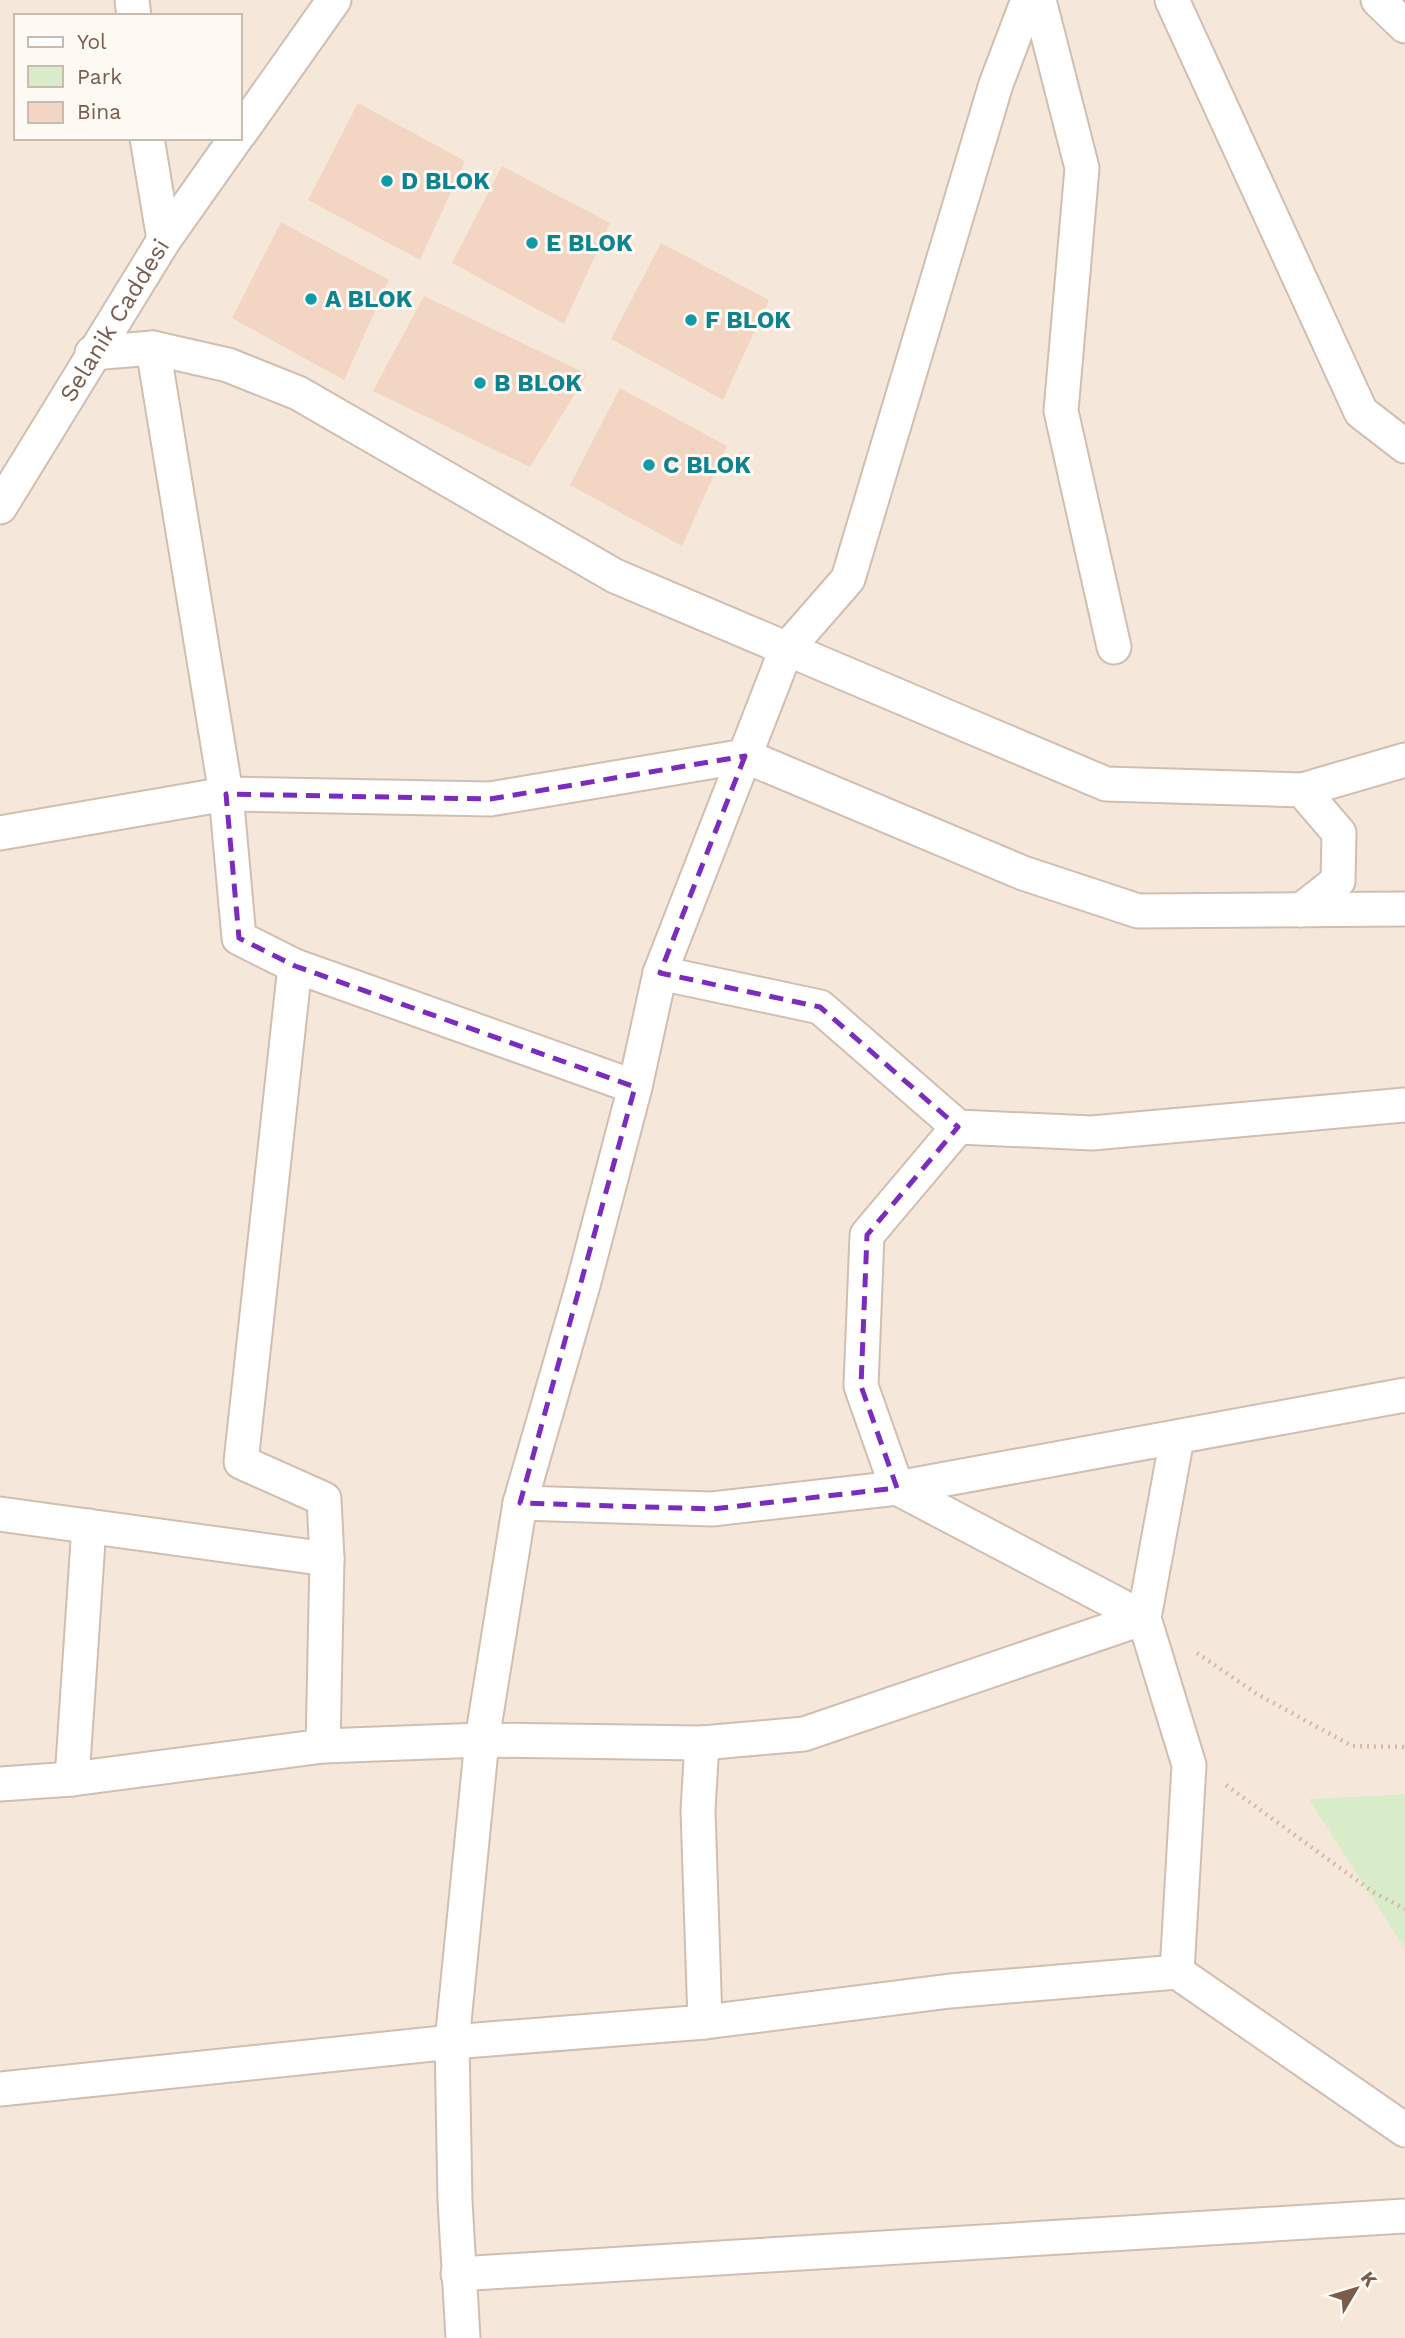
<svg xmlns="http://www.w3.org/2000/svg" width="1405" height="2338" viewBox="0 0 1405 2338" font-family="'Work Sans',sans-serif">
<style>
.residential{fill:#f5e8da;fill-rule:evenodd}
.green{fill:#d8ecc9}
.building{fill:#f3d5c3}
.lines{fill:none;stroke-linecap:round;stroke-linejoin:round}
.street-casing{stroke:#d1beb0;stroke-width:37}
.path{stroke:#d9b8a5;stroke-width:4.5;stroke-dasharray:2 5;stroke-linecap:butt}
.street{stroke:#fff;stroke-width:33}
.marked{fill:none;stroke:#7b2cbf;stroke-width:5;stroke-dasharray:14 9;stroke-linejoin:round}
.culture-dot{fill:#0f9aa8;stroke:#fffaf3;stroke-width:2.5}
.labels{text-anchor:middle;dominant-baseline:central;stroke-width:6;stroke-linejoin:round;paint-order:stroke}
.culture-label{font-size:24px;font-weight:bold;fill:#0d838f;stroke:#fffaf3;text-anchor:start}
.street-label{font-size:24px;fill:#7a5c4d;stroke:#fffaf3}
</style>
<rect width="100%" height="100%" fill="#fdf6ec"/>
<path class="residential" d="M0,0H1405V1794L1310,1799L1405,1949V2338H0ZM16,16H240V138H16Z"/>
<polygon class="green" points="1405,1794 1405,1949 1309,1799"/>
<g class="building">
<polygon points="358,103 465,161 420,260 308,200"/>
<polygon points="502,166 610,223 564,324 452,263"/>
<polygon points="281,222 389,280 344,380 232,318"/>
<polygon points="661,243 769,300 723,400 611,339"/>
<polygon points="424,296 587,374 530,467 373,391"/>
<polygon points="620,388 727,446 682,546 570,485"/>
</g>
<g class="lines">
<defs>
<g id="street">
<polyline points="132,0 134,16"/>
<polyline points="1039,0 1082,168 1061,411 1114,647"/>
<polyline points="1172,0 1361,412 1405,446"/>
<polyline points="1378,0 1405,26"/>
<polyline points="240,133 334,0"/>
<polyline points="147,138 164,240"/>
<polyline points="153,348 226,794 239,938 295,966 635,1087"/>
<polyline points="92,353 153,348 228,365 298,393 615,576 1106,784 1302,790 1339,833 1338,881 1301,910"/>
<path id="s1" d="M0,507L164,240L236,138"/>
<polyline points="1302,790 1405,760"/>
<polyline points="0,833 226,794 490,799 745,756 1023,873 1138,911 1405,909"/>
<polyline points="295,966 241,1462 324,1499 327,1559 323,1746"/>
<polyline points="660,973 820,1007 958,1127 1092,1133 1405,1105"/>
<polyline points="958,1127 867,1235 861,1386 897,1488 1144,1618 1189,1765 1177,1972 1405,2130"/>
<polyline points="520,1503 712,1509 897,1488 1405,1395"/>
<polyline points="0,1514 327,1559"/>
<polyline points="702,1743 698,1810 705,2022"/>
<polyline points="72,1779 89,1526"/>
<polyline points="0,1784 72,1779 323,1746 482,1740 702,1743 804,1734 1144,1618 1177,1438"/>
<polyline points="0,2089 452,2042 705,2022 950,1991 1177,1972"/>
<polyline points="458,2274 1405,2216"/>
<polyline points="463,2338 455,2201 452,2042 482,1740 520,1503 583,1285 635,1087 660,973 786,650 848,579 996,84 1028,0"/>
</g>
</defs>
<use href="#street" class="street-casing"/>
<g class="path">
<polyline points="1197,1653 1257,1694 1352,1746 1405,1747"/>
<polyline points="1226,1785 1373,1892 1405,1909"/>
</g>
<use href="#street" class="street"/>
</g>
<path class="marked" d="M745,756L660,973L820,1007L958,1127L867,1235L861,1386L897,1488L712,1509L520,1503L635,1087L295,966L239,938L226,794L490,799Z"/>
<g class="culture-dot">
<circle cx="387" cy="181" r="7"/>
<circle cx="532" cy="243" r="7"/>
<circle cx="311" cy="299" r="7"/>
<circle cx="691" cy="320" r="7"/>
<circle cx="480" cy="383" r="7"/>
<circle cx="649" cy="465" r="7"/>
</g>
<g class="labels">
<g class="culture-label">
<text x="401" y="181">D BLOK</text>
<text x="546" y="243">E BLOK</text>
<text x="325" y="299">A BLOK</text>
<text x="705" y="320">F BLOK</text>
<text x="494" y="383">B BLOK</text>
<text x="663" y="465">C BLOK</text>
</g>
<g class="street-label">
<text stroke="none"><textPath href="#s1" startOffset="219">Selanik Caddesi</textPath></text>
</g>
</g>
<rect x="14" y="14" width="228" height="126" fill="#fffaf3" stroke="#cabbb1" stroke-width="2"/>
<rect x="28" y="37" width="35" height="10" fill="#ffffff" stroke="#cabbb1" stroke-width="2"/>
<text x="77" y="49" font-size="21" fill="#7a5c4d">Yol</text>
<rect x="28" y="66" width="35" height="21" fill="#d8ecc9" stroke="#cabbb1" stroke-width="2"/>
<text x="77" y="84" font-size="21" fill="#7a5c4d">Park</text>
<rect x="28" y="102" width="35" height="21" fill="#f3d5c3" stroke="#cabbb1" stroke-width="2"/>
<text x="77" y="119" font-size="21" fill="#7a5c4d">Bina</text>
<g transform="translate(1356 2289) rotate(52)" stroke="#fffaf3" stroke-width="5" paint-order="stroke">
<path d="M0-5L12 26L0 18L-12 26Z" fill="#7a5c4d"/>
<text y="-10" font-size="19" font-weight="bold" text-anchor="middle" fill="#7a5c4d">K</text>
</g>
</svg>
